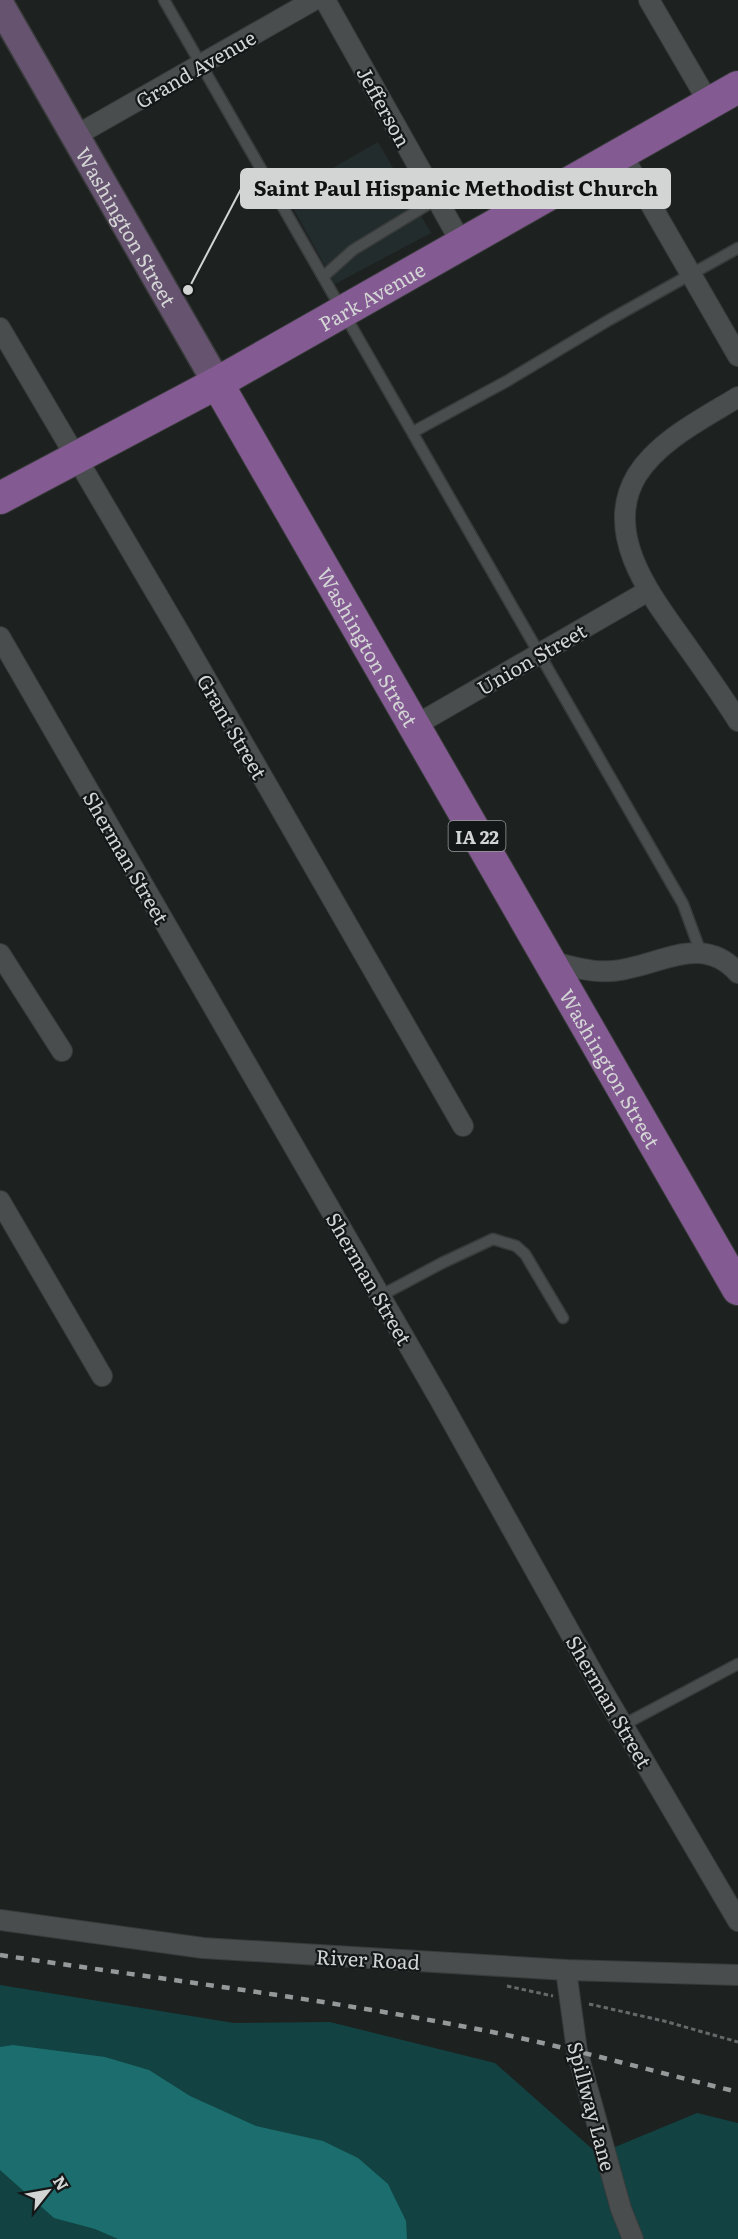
<svg xmlns="http://www.w3.org/2000/svg" width="738" height="2239" viewBox="0 0 738 2239" font-family="Literata,serif">
<style>
.built{fill:#232c2c}
.green{fill:#124242}
.water{fill:#1b6e6d}
.lines{fill:none;stroke-linecap:round;stroke-linejoin:round}
.lane-casing{stroke:#393b3b;stroke-width:13}
.street-casing{stroke:#393b3b;stroke-width:22}
.secondary-casing{stroke:#393b3b;stroke-width:31}
.primary-casing{stroke:#393b3b;stroke-width:34}
.path{stroke:#666969;stroke-width:3;stroke-dasharray:4.5 3;stroke-linecap:butt}
.lane{stroke:#494d4d;stroke-width:10}
.street{stroke:#494d4d;stroke-width:20}
.secondary{stroke:#66536f;stroke-width:28}
.primary{stroke:#835a91;stroke-width:32}
.rail{stroke:#969999;stroke-width:4.5;stroke-dasharray:8 8;stroke-linecap:butt}
.labels{text-anchor:middle;dominant-baseline:central;stroke-width:4.5;stroke-linejoin:round;paint-order:stroke}
.shield{fill:#141717;stroke:#9a9c9c;stroke-width:1.5}
.shield-label{font-size:18px;font-weight:bold;fill:#d3d5d5}
.street-label{font-size:20px;fill:#d3d5d5;stroke:#141717}
.leader{fill:none;stroke:#d3d5d5;stroke-width:2}
.callout-dot{fill:#d3d5d5;stroke:#141717;stroke-width:2}
.callout{fill:#d3d5d5;stroke:#d3d5d5;stroke-width:2}
.callout-label{font-size:21px;text-anchor:middle;font-weight:bold;fill:#111}
</style>
<rect width="100%" height="100%" fill="#1d2120"/>
<polygon class="built" points="378,142 431,233 335,284 286,195"/>
<polygon class="green" points="0,1985 234,2023 330,2022 495,2063 598,2154 697,2113 738,2123 738,2239 0,2239"/>
<polygon class="water" points="13,2045 105,2057 149,2070 190,2096 256,2126 323,2141 358,2158 388,2184 406,2221 407,2239 118,2239 95,2229 54,2218 0,2170 0,2047"/>
<g class="lines">
<defs>
<g id="lane">
<polyline points="164,0 683,904 701,953"/>
<polyline points="323,277 353,250 437,199"/>
<polyline points="413,432 507,381 609,320 738,248"/>
<polyline points="380,1296 442,1263 493,1239 516,1246 525,1254 563,1318"/>
<polyline points="623,1725 738,1664"/>
</g>
<g id="street">
<polyline points="325,0 462,244"/>
<polyline points="649,0 709,103"/>
<polyline points="75,136 314,0"/>
<polyline points="621,153 738,356"/>
<polyline points="0,328 182,637 463,1126"/>
<path d="M738,397C704,418 659,440 637,475C600,536 656,602 689,649C706,673 723,697 738,721"/>
<polyline points="0,637 439,1398 601,1688 738,1921"/>
<polyline points="414,726 648,591"/>
<polyline points="0,954 62,1051"/>
<path d="M548,960C568,966 591,973 612,971C656,968 701,931 738,973"/>
<polyline points="0,1201 102,1376"/>
<polyline points="0,1920 203,1948 566,1970 738,1975"/>
<polyline points="566,1970 577,2051 621,2209 633,2239"/>
</g>
<g id="secondary">
<path id="s1" d="M0,5L217,383"/>
</g>
<g id="primary">
<path id="s2" d="M217,383L738,1289"/>
<path id="s3" d="M0,498L217,383L738,87"/>
</g>
</defs>
<use href="#lane" class="lane-casing"/>
<use href="#street" class="street-casing"/>
<use href="#secondary" class="secondary-casing"/>
<use href="#primary" class="primary-casing"/>
<g class="path">
<polyline points="507,1986 553,1996"/>
<polyline points="589,2004 664,2021 738,2042"/>
</g>
<use href="#lane" class="lane"/>
<use href="#street" class="street"/>
<use href="#secondary" class="secondary"/>
<use href="#primary" class="primary"/>
<path class="rail" d="M0,1955C159,1979 319,1998 477,2029C565,2046 651,2071 738,2092"/>
</g>
<g class="labels">
<rect class="shield" x="448.5" y="821" width="57" height="30" rx="4.5"/>
<g class="shield-label">
<text x="477" y="836">IA 22</text>
</g>
<g class="street-label">
<text transform="translate(195 68) rotate(-30)">Grand Avenue</text>
<text transform="translate(385 106) rotate(61)">Jefferson</text>
<text stroke="none"><textPath href="#s1" startOffset="255">Washington Street</textPath></text>
<text stroke="none"><textPath href="#s3" startOffset="423">Park Avenue</textPath></text>
<text stroke="none"><textPath href="#s2" startOffset="304">Washington Street</textPath></text>
<text transform="translate(531 658) rotate(-30)">Union Street</text>
<text transform="translate(233 726) rotate(60)">Grant Street</text>
<text transform="translate(127 857) rotate(60)">Sherman Street</text>
<text stroke="none"><textPath href="#s2" startOffset="790">Washington Street</textPath></text>
<text transform="translate(370 1278) rotate(60)">Sherman Street</text>
<text transform="translate(610 1701) rotate(60)">Sherman Street</text>
<text transform="translate(368 1958) rotate(3)">River Road</text>
<text transform="translate(593 2106) rotate(75)">Spillway Lane</text>
</g>
</g>
<path class="leader" d="M188 290L241 189"/>
<circle class="callout-dot" cx="188" cy="290" r="6"/>
<rect class="callout" x="241" y="169" width="429" height="39" rx="6"/>
<g class="callout-label">
<text x="456" y="196">Saint Paul Hispanic Methodist Church</text>
</g>
<g transform="translate(48 2191) rotate(59)" stroke="#141717" stroke-width="4.5" paint-order="stroke">
<path d="M0-4.5L10 22L0 15L-10 22Z" fill="#d3d5d5"/>
<text y="-9" font-size="16" font-weight="bold" text-anchor="middle" fill="#d3d5d5">N</text>
</g>
</svg>
